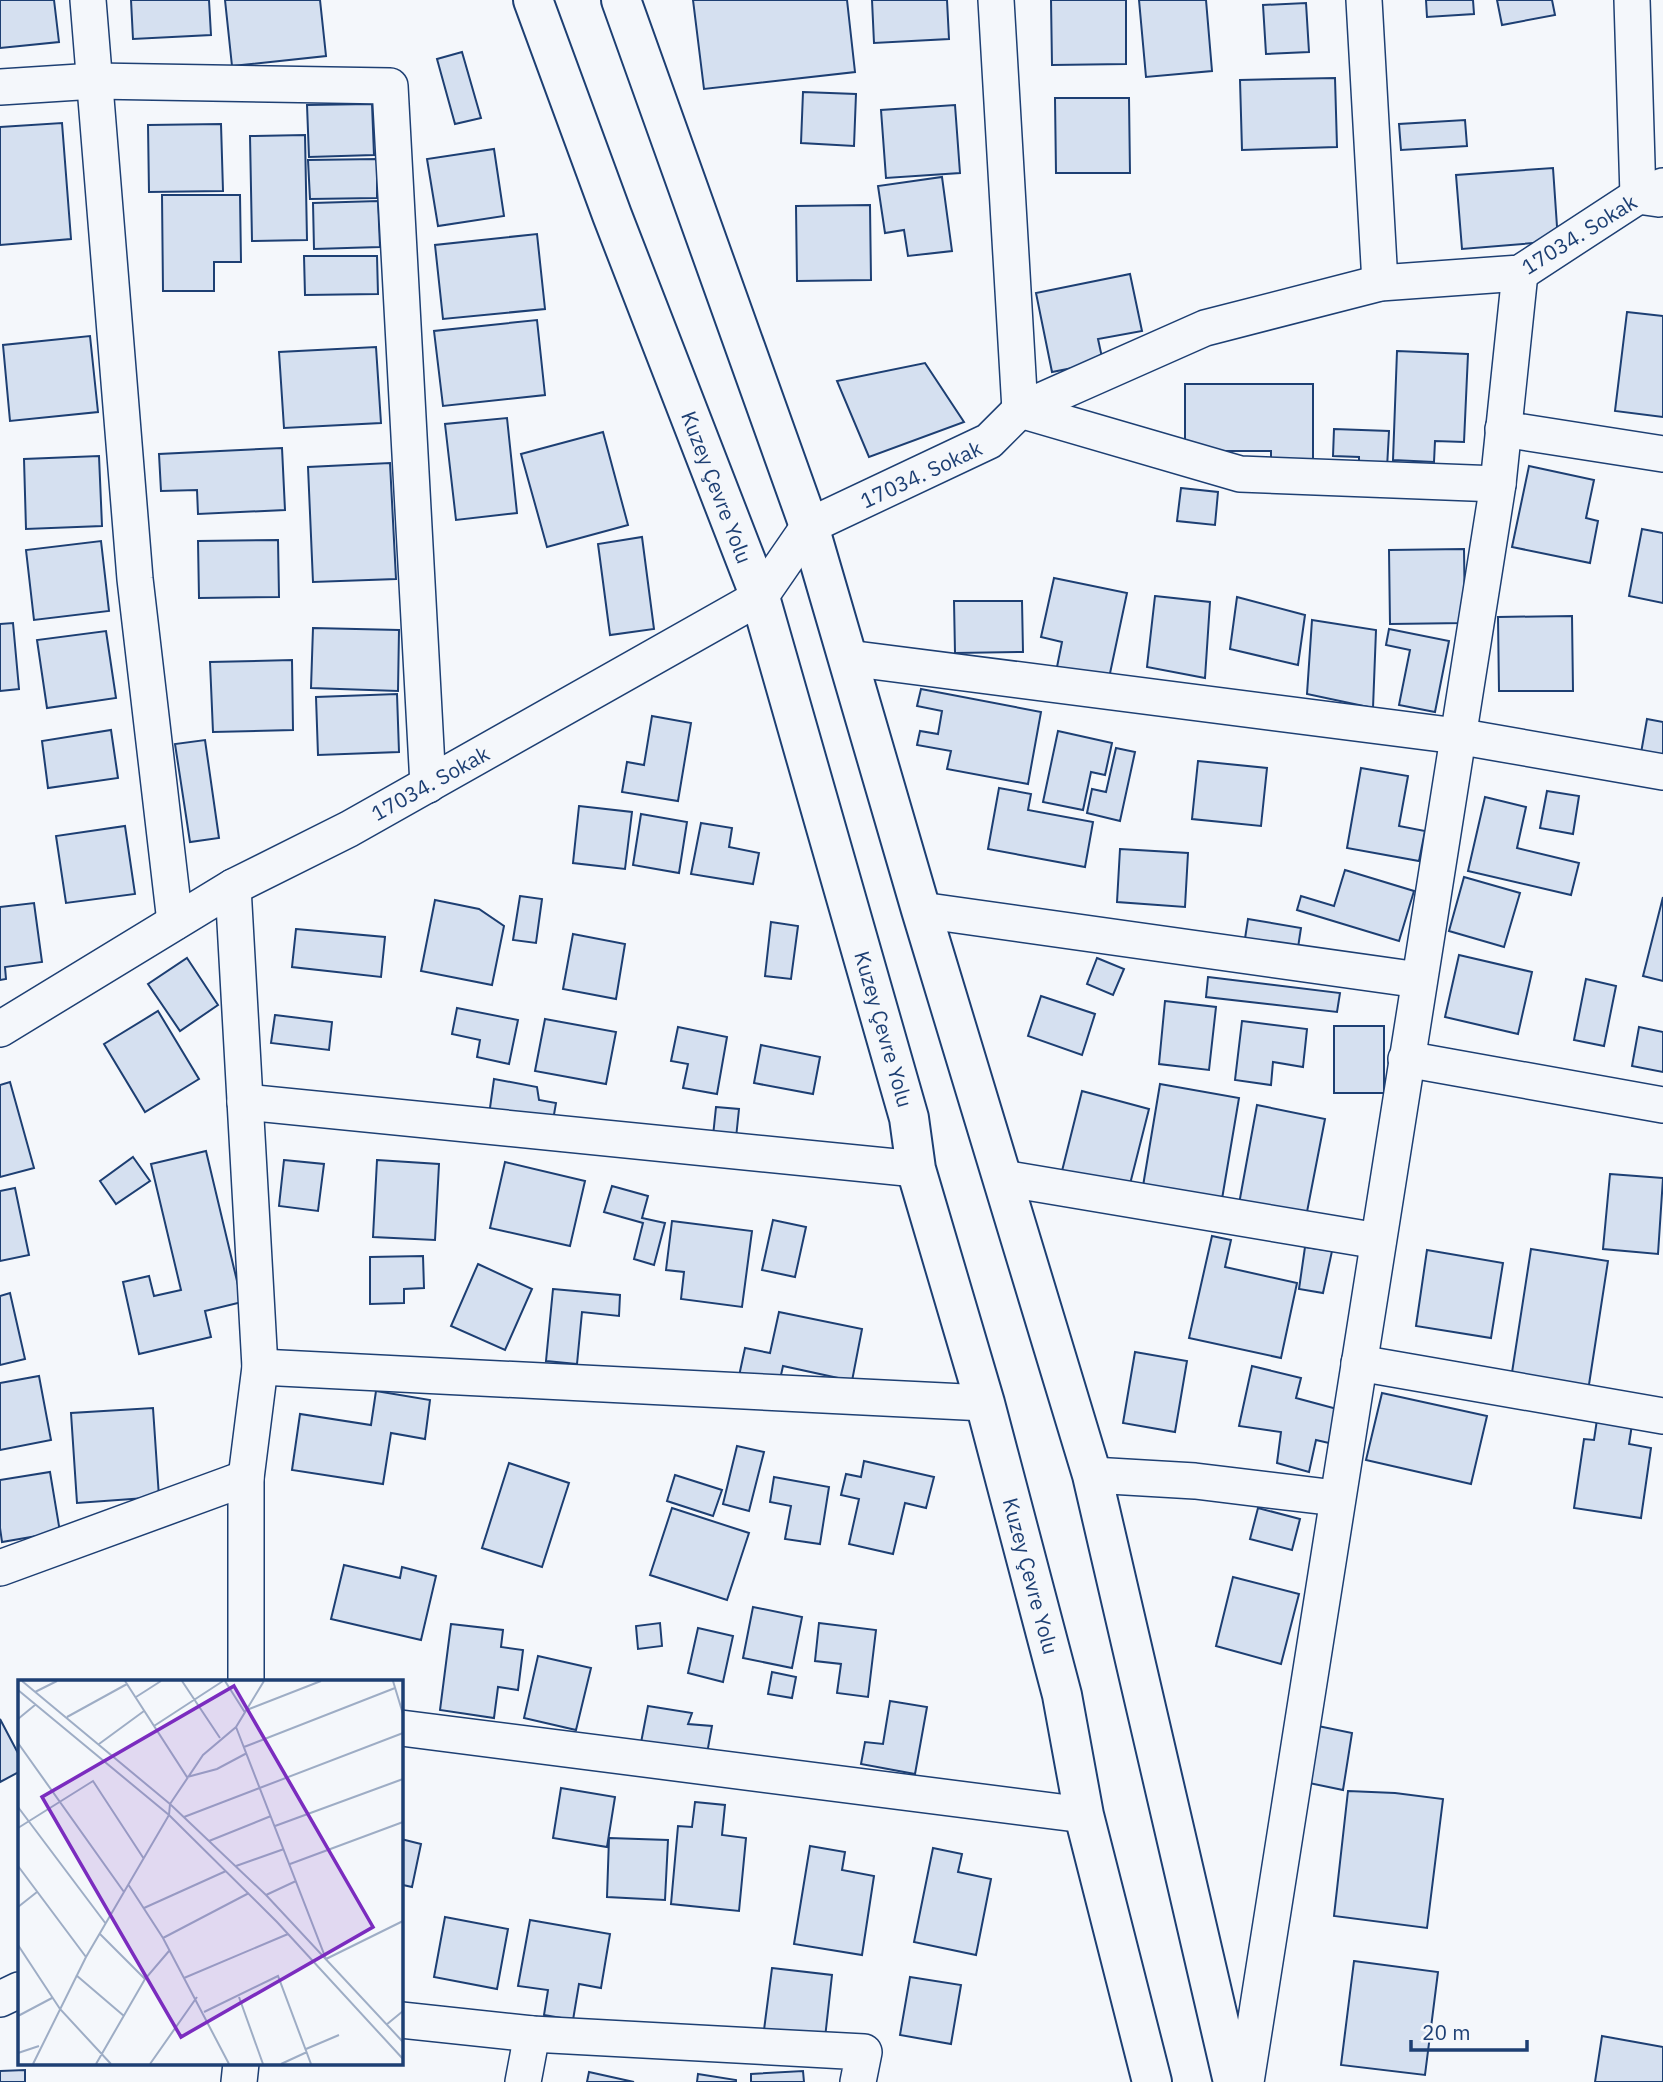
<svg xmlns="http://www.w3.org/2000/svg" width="1663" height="2082" viewBox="0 0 1663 2082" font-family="'IBM Plex Sans',sans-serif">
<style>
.building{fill:#d5e0f0;stroke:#1d3f73;stroke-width:2}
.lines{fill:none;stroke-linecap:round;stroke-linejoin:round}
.street-casing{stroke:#1d3f73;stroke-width:38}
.highway-casing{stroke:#1d3f73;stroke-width:42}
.street{stroke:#f4f7fb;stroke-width:35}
.highway{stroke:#f4f7fb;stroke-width:38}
.labels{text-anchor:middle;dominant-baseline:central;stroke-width:5;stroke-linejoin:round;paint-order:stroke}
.street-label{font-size:21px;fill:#1d3f73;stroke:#f4f7fb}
.inset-road{fill:none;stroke:#9eadc5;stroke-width:2}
.view{fill:#7b2cbf;fill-opacity:0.15;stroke:#7b2cbf;stroke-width:3.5}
.inset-edge{fill:none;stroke:#1d3f73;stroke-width:3.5}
</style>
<rect width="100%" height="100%" fill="#f4f7fb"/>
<g class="building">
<polygon points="0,0 54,0 59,42 0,48"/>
<polygon points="131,0 209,0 211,35 133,39"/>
<polygon points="225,0 320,0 326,56 232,66"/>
<polygon points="693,0 847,0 855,72 704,89"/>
<polygon points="872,0 947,0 949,39 874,43"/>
<polygon points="1051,0 1126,0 1126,64 1052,65"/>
<polygon points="1139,0 1206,0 1212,71 1146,77"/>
<polygon points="1426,0 1473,0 1474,14 1427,17"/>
<polygon points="1497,0 1552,0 1555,15 1502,25"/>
<polygon points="1306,3 1309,52 1266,54 1263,5"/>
<polygon points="462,52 481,118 455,124 437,59"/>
<polygon points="1335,78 1337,147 1242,150 1240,80"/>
<polygon points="803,92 856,94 854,146 801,143"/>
<polygon points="1055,98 1129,98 1130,173 1056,173"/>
<polygon points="372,104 374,155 309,157 307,105"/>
<polygon points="955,105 960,173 886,178 881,110"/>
<polygon points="1465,120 1467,146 1401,150 1399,124"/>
<polygon points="62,123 71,239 0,245 0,127"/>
<polygon points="221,124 223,191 149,192 148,125"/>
<polygon points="305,135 307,240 252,241 250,136"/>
<polygon points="494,149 504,216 438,226 427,159"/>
<polygon points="377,159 377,198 310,199 308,160"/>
<polygon points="1553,168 1558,241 1462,249 1456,175"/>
<polygon points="942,177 952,251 908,256 904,230 885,233 878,186"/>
<polygon points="162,195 240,195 241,262 214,262 214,291 163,291"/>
<polygon points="378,201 380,247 314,249 313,203"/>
<polygon points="870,205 871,280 797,281 796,206"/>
<polygon points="537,234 545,309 443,319 435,245"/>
<polygon points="304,256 377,256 378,294 305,295"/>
<polygon points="1130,274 1142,331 1098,339 1103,362 1052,372 1036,293"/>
<polygon points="1627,312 1663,316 1663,417 1615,411"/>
<polygon points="537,320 545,395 443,406 434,331"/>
<polygon points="90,336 98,412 10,421 3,345"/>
<polygon points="376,347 381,423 284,428 279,352"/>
<polygon points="1397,351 1468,354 1464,442 1435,441 1434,462 1393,460"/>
<polygon points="925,363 964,422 869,457 837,381"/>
<polygon points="1185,384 1313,384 1313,463 1271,464 1271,451 1185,451"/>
<polygon points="507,418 517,513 456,520 445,424"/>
<polygon points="1334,429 1389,431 1387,468 1359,467 1359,457 1333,456"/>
<polygon points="603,432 628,525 547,547 521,454"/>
<polygon points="282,448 285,510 198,514 197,490 161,491 159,454"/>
<polygon points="99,456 102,526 26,529 24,459"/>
<polygon points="390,463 396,579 313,582 308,467"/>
<polygon points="1529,466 1594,480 1586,518 1598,521 1590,563 1512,547"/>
<polygon points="1181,488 1218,492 1215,525 1177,521"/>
<polygon points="1642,529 1663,533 1663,603 1629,596"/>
<polygon points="642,537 654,629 610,635 598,544"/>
<polygon points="278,540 279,597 199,598 198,541"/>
<polygon points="101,541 109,611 34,620 26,550"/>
<polygon points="1464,549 1465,623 1390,624 1389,550"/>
<polygon points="1054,578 1127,593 1109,678 1057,667 1062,642 1041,637"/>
<polygon points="1155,596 1210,602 1205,678 1147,667"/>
<polygon points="1237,597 1305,615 1298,665 1230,649"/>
<polygon points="954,601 1022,601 1023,652 955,653"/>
<polygon points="1572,616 1573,691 1499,691 1498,617"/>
<polygon points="1312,620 1376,630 1373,708 1307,694"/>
<polygon points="13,623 19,689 0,691 0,624"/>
<polygon points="313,628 399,630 398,691 311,688"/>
<polygon points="1389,629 1449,641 1435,712 1399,705 1410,650 1386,645"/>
<polygon points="106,631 116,698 47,708 37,640"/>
<polygon points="292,660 293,730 213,732 210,662"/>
<polygon points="921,689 1041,712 1028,784 947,769 951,751 917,745 920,731 938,734 942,711 917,706"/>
<polygon points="397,694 399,752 318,755 316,697"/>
<polygon points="652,716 691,723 678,801 622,792 627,762 644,765"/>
<polygon points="1647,719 1663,722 1663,757 1641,753"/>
<polygon points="111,730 118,778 48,788 42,741"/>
<polygon points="1058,731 1112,743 1105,775 1091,772 1083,810 1043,802"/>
<polygon points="205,740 219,838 190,842 175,744"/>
<polygon points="1116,748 1135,752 1120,821 1087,813 1092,789 1106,792"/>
<polygon points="1198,761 1267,768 1261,826 1192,819"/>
<polygon points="1361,768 1408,776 1399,826 1425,831 1419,861 1347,848"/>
<polygon points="999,788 1031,794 1028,810 1093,822 1085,867 988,849"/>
<polygon points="1547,791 1579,796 1573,834 1540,828"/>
<polygon points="1485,797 1526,807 1517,848 1579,863 1571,895 1468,871"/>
<polygon points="579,806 632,812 625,869 573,863"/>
<polygon points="641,814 687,822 679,873 633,865"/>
<polygon points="701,823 732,828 729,847 759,853 753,884 691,874"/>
<polygon points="125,826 135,894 66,903 56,836"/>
<polygon points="1120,849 1188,853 1185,907 1117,902"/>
<polygon points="1345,870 1414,891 1399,941 1297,910 1301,896 1334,906"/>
<polygon points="1464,877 1520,893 1504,947 1449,931"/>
<polygon points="520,896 542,899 536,943 513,940"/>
<polygon points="1663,897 1663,981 1643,976"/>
<polygon points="435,900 479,909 504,926 492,985 421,971"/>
<polygon points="34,903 42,962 5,967 6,979 0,980 0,907"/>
<polygon points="1248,919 1301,928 1297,954 1244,945"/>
<polygon points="771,922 798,926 791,979 765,976"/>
<polygon points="296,929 385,937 381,977 292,967"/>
<polygon points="573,934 625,944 616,999 563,989"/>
<polygon points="1459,955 1532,972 1518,1034 1445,1017"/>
<polygon points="187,958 218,1005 180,1031 148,984"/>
<polygon points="1097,958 1124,969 1113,995 1087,984"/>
<polygon points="1208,977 1340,993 1337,1012 1206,997"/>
<polygon points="1586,979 1616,986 1604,1046 1574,1040"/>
<polygon points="1041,996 1095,1014 1082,1055 1028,1036"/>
<polygon points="1165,1001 1216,1007 1209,1070 1159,1064"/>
<polygon points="457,1008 518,1020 509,1064 477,1057 480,1040 452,1034"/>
<polygon points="158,1011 199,1079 145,1112 104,1044"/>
<polygon points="275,1015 332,1022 329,1050 271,1043"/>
<polygon points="545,1019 616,1032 606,1084 535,1071"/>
<polygon points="1242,1021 1307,1029 1303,1067 1273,1062 1271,1085 1235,1080"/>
<rect x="1334" y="1026" width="50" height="67"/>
<polygon points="678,1027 727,1037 717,1094 683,1088 688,1064 671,1061"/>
<polygon points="1639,1027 1663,1032 1663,1072 1632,1066"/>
<polygon points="761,1045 820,1057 813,1094 754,1083"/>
<polygon points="494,1079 537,1087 539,1100 556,1103 552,1126 489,1115"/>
<polygon points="10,1082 34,1168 0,1177 0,1085"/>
<polygon points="1160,1084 1239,1098 1222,1199 1143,1186"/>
<polygon points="1082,1091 1149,1109 1129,1188 1062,1171"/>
<polygon points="1257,1105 1325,1119 1306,1217 1239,1204"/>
<polygon points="716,1107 739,1109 736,1138 713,1136"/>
<polygon points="206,1151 242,1302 205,1311 211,1337 139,1354 123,1282 149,1276 154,1296 181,1290 151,1164"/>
<polygon points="133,1157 150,1181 116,1204 100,1181"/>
<polygon points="284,1160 324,1164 318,1211 279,1206"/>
<polygon points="377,1160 439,1164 435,1240 373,1237"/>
<polygon points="505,1162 585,1181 570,1246 490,1228"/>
<polygon points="1610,1174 1663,1178 1658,1254 1603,1249"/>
<polygon points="612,1186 648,1196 642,1218 665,1223 654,1265 634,1259 643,1223 604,1212"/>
<polygon points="15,1188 29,1255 0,1261 0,1191"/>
<polygon points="773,1220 806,1227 795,1277 762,1270"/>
<polygon points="672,1221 752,1231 742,1307 681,1299 684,1272 666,1270"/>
<polygon points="1212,1236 1231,1240 1225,1267 1297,1283 1281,1358 1189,1338"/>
<polygon points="1305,1247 1332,1251 1323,1293 1299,1289"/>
<polygon points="1531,1249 1608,1261 1588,1391 1511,1379"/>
<polygon points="1427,1250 1503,1263 1491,1338 1416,1326"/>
<polygon points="423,1256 424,1288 404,1289 404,1303 370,1304 370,1257"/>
<polygon points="478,1264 532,1289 505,1350 451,1326"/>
<polygon points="553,1289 620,1295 619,1316 582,1312 577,1364 546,1361"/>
<polygon points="10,1293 25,1359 0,1365 0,1296"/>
<polygon points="779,1312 862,1329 852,1381 783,1366 779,1384 739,1376 745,1348 770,1353"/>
<polygon points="1135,1352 1187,1361 1175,1432 1123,1423"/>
<polygon points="1252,1366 1301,1378 1296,1398 1337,1409 1329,1443 1316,1440 1309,1472 1277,1463 1281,1432 1239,1426"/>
<polygon points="39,1376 51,1440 0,1450 0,1383"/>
<polygon points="376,1391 430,1400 425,1439 391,1433 383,1484 292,1470 300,1414 371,1425"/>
<polygon points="1382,1393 1487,1416 1471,1484 1366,1460"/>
<polygon points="153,1408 159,1497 77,1503 71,1413"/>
<polygon points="1598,1413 1633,1418 1629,1444 1651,1448 1641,1518 1574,1508 1584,1439 1594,1440"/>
<polygon points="737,1446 764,1452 749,1511 723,1504"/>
<polygon points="864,1461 934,1477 926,1508 905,1503 893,1554 849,1544 859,1499 841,1495 846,1474 861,1477"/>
<polygon points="509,1463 569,1483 542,1567 482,1548"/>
<polygon points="50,1472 60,1532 2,1542 0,1528 0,1480"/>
<polygon points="675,1475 722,1490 713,1516 667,1501"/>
<polygon points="774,1477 829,1487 820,1544 785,1539 791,1506 770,1502"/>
<polygon points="672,1508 749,1533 727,1600 650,1575"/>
<polygon points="1258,1508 1300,1519 1292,1550 1250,1539"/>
<polygon points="344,1565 400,1578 402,1567 436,1576 421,1640 331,1619"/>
<polygon points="1233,1577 1299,1594 1281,1664 1216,1646"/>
<polygon points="753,1607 802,1617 792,1668 743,1658"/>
<polygon points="660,1623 662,1646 638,1649 636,1626"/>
<polygon points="819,1623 876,1630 868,1697 837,1693 841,1664 815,1661"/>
<polygon points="451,1624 503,1630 501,1647 523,1650 518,1690 498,1687 494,1718 440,1710"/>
<polygon points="698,1628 733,1636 723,1682 688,1673"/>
<polygon points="538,1656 591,1668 576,1730 524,1718"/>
<polygon points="772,1672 796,1677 792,1698 768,1694"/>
<polygon points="890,1701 927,1707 915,1774 861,1764 865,1742 883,1744"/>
<polygon points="648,1706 692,1713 688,1724 712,1726 706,1759 640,1748"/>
<polygon points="0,1719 19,1755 19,1772 0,1782"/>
<polygon points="1318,1726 1352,1733 1343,1790 1309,1783"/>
<polygon points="561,1788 615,1797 607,1847 553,1838"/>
<polygon points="1348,1791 1395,1793 1443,1799 1427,1928 1334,1916"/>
<polygon points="695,1802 725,1805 722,1835 746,1838 739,1911 671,1904 678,1826 692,1827"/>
<polygon points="609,1838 668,1840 665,1900 607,1897"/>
<polygon points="401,1839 421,1844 412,1887 403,1885 401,1894"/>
<polygon points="810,1846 845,1852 842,1870 874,1876 862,1955 794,1944"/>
<polygon points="933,1848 962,1854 958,1872 991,1879 976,1955 914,1942"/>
<polygon points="445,1917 508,1929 497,1989 434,1977"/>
<polygon points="530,1920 610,1934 601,1988 579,1984 573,2020 544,2015 548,1990 518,1986"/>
<polygon points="1354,1961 1438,1972 1425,2075 1341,2065"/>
<polygon points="772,1968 832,1975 825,2038 764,2030"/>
<polygon points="910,1977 961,1985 951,2044 900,2035"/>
<polygon points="1602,2036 1663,2047 1663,2082 1595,2082"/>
<polygon points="25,2070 25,2082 0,2082 0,2071"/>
<polygon points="803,2071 804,2082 751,2082 751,2074"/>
<polygon points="589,2072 634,2082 587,2082"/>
<polygon points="698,2074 736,2080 736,2082 697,2082"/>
</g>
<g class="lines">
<defs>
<g id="street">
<polyline points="88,0 135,579 175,922"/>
<polyline points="996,0 1020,410 1240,474 1498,484"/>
<polyline points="1364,0 1380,283"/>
<polyline points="1632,0 1638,196 1659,199"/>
<polyline points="0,87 95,81 390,86 428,785"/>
<polyline points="1503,429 1663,454"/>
<polyline points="848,658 1457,736 1663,772"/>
<polyline points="233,887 260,1367 246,1478 246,1681"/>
<polyline points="921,910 1419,980"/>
<polyline points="0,1029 233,887 349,829 760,597 809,526 989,441 1020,410 1205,328 1380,283 1520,273 1638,196 1663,186"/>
<polyline points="1406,1059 1663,1105"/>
<polyline points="245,1102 916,1169"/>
<polyline points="1002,1178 1378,1241"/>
<polyline points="1359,1363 1663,1416"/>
<polyline points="260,1367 985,1403"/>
<polyline points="1092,1475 1195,1481 1336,1498"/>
<polyline points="0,1568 246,1478"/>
<polyline points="401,1728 1084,1815"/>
<polyline points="0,1999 19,1990"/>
<polyline points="401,2020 532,2034 864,2052 858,2082"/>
<polyline points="239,2082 241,2063"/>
<polyline points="523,2082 532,2034"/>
<polyline points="1246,2082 1498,484 1520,273"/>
</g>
<g id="highway">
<polyline points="533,0 612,215 760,597 909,1118 916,1169 985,1403 1062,1695 1084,1815 1152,2082"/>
<polyline points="621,0 809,526 921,910 1092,1475 1233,2082"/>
</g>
</defs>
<use href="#street" class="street-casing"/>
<use href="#highway" class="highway-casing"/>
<use href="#street" class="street"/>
<use href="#highway" class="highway"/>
</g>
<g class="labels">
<g class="street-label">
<text transform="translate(1579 234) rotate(-32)">17034. Sokak</text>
<text transform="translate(921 474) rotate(-25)">17034. Sokak</text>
<text transform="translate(717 487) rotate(69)">Kuzey Çevre Yolu</text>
<text transform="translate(430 783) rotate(-29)">17034. Sokak</text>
<text transform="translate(884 1029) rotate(74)">Kuzey Çevre Yolu</text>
<text transform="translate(1031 1576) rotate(75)">Kuzey Çevre Yolu</text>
</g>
</g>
<g transform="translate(18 1680)">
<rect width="385" height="385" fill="#f4f7fb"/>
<path class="inset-road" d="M4,1L152,124L248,215L385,362M107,1L169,97L199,89L229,73M164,1L202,58M207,1L226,31L303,1M375,1L385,34M0,10L151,135L259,242L385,379M17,12L39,1M118,17L143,1M49,37L109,4M0,39L17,25M136,46L205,1M218,47L308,279L385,241M0,63L106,212M81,64L126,31M226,67L377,8M0,127L88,244M166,137L385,53M257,146L385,99M0,148L75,101L126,179M191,161L253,136M272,184L385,142M0,186L68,277M218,186L266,169M110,204L145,258L211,384M248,215L278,201M0,227L19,212M126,228L208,191M81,253L127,299M145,258L231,213M0,265L42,329L93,384M58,295L106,336M166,298L270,254M221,317L245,384M186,332L260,296L293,384M0,336L34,318M368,345L385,331M288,369L321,355M0,373L21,366M15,384L68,277L151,135L152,124L185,75L218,47L246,1M78,384L127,299L151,271M132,384L179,317M263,384L289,372"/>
<path class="view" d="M216,6L355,247L163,357L24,117Z"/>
<rect width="385" height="385" class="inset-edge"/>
</g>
<path d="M1411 2040v10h116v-10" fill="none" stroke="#1d3f73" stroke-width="3.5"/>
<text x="1422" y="2040" font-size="21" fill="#1d3f73" stroke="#f4f7fb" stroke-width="5" paint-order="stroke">20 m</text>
</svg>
